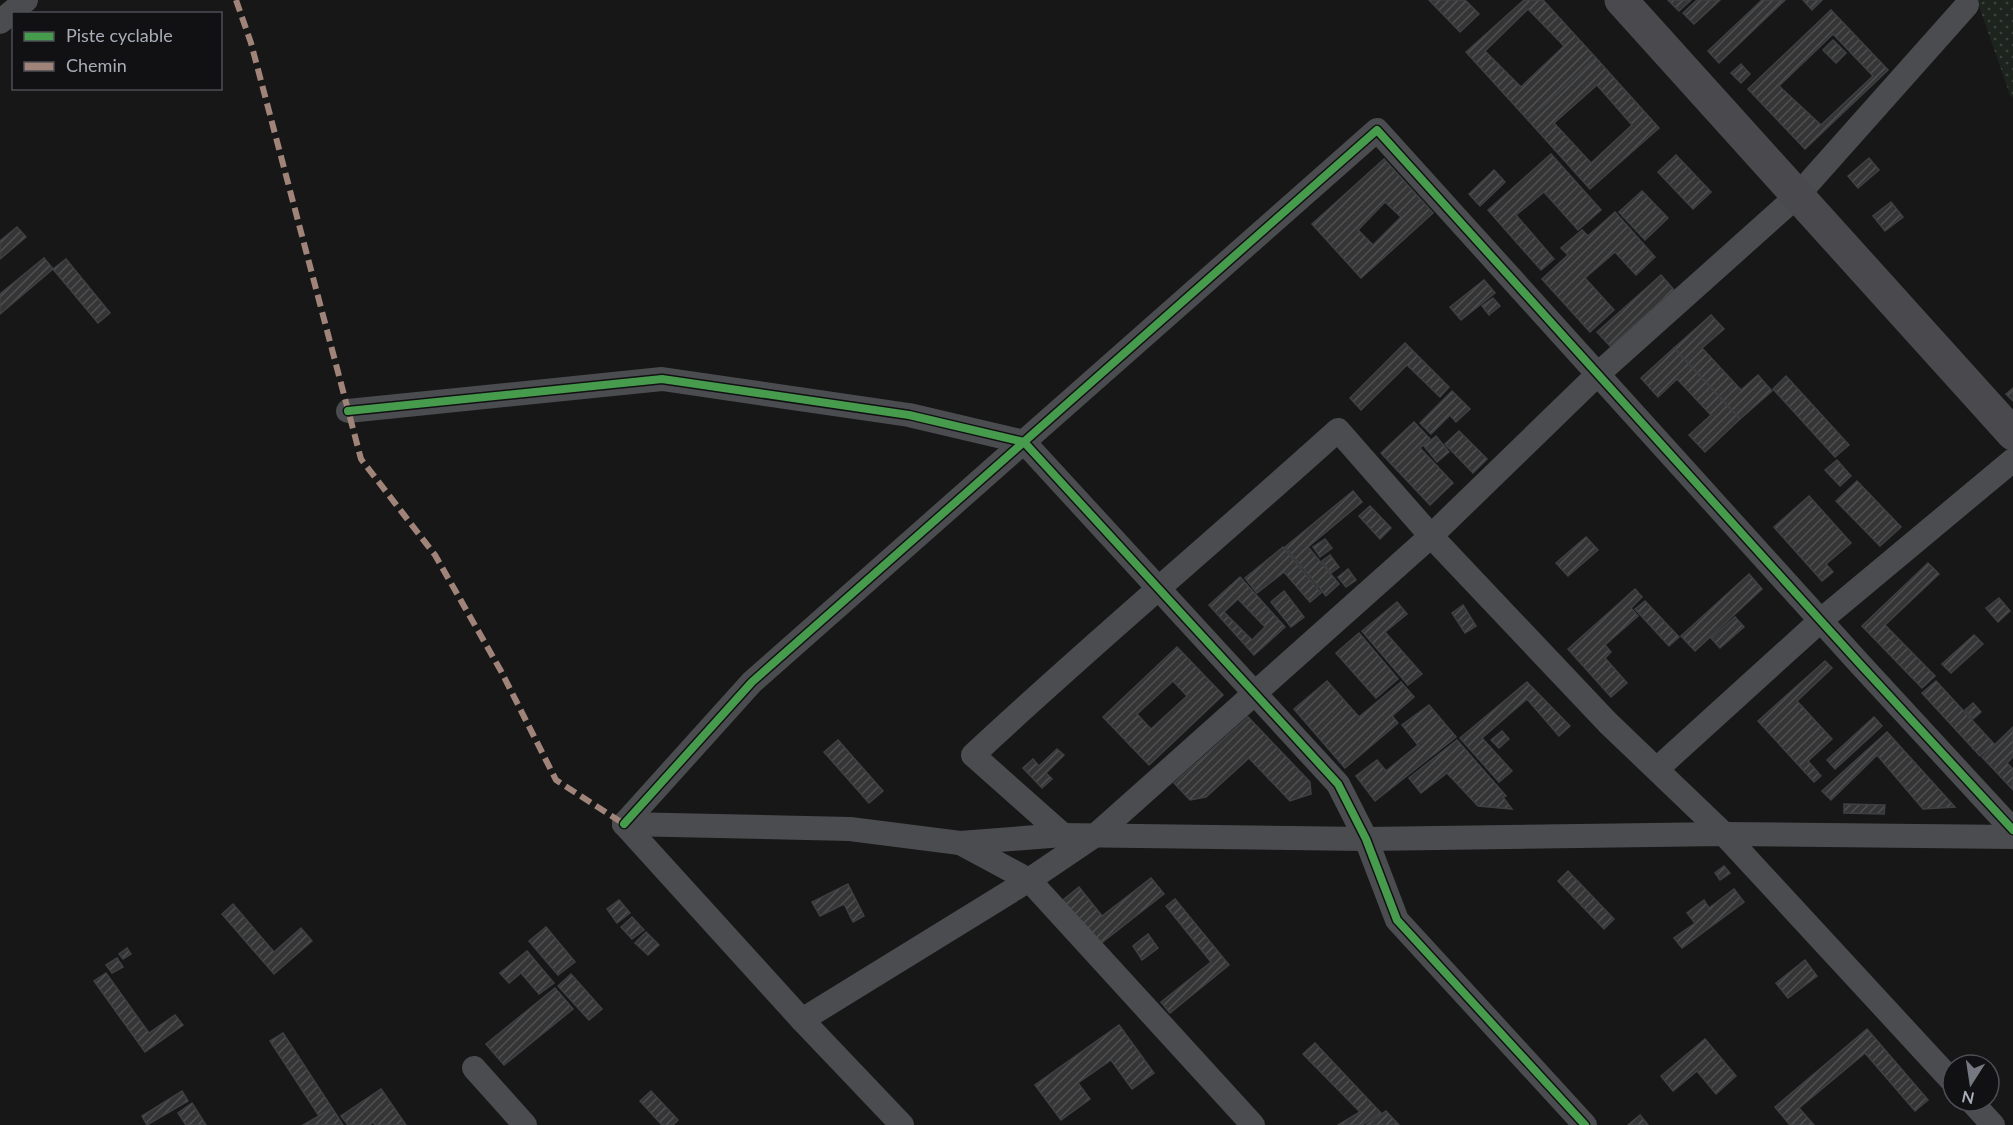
<svg xmlns="http://www.w3.org/2000/svg" width="2013" height="1125" viewBox="0 0 2013 1125" font-family="Lato,sans-serif">
<style>
.grass{fill:url(#grass-dots)}
.building{fill:url(#building-hatch);stroke:#3f4043;stroke-width:1.5;fill-rule:evenodd}
.lines{fill:none;stroke-linecap:round;stroke-linejoin:round}
.street{stroke:#4b4c50;stroke-width:24}
.secondary{stroke:#4a4a4e;stroke-width:33}
.quiet{stroke:#a18479;stroke-width:6;stroke-dasharray:12 6;stroke-linecap:butt}
.cycleway-casing{stroke:#111113;stroke-width:11}
.cycleway{stroke:#469c4c;stroke-width:8}
</style>
<defs>
<pattern id="grass-dots" width="8" height="8" patternUnits="userSpaceOnUse" patternTransform="scale(1.5)"><rect width="8" height="8" fill="#1d241e"/><path d="M2 2h.1M6 6h.1" fill="none" stroke="#3b413d" stroke-width="1.8" stroke-linecap="round"/></pattern>
<pattern id="building-hatch" width="6" height="6" patternUnits="userSpaceOnUse" patternTransform="scale(1.5)"><rect width="6" height="6" fill="#353536"/><path d="M-1 1l2-2M0 6l6-6M5 7l2-2" fill="none" stroke="#4f5051"/></pattern>
</defs>
<rect width="100%" height="100%" fill="#171717"/>
<polygon class="grass" points="1977,0 2013,0 2013,98 2010,95"/>
<g class="building">
<polygon points="1429,0 1465,0 1479,14 1460,32"/>
<path d="M1524,0H1543L1596,58L1528,120L1466,52ZM1528,9L1564,46L1521,87L1485,51Z"/>
<polygon points="1668,0 1691,0 1679,11"/>
<polygon points="1697,0 1720,0 1694,24 1683,13"/>
<polygon points="1762,0 1785,0 1719,63 1708,51"/>
<polygon points="1803,0 1822,0 1812,10"/>
<path d="M1831,10L1888,70L1805,149L1748,89ZM1833,34L1873,76L1821,125L1779,86Z"/>
<polygon points="1833,40 1846,53 1836,63 1823,50"/>
<path d="M1596,58L1659,128L1590,189L1528,120ZM1597,85L1632,125L1591,163L1554,123Z"/>
<polygon points="1741,64 1750,74 1741,83 1731,73"/>
<polygon points="1551,154 1601,210 1578,230 1544,192 1516,215 1554,259 1541,270 1488,210"/>
<polygon points="1676,155 1711,192 1693,209 1658,172"/>
<polygon points="1869,158 1879,170 1858,188 1848,176"/>
<path d="M1384,159L1433,213L1361,278L1312,224ZM1385,202L1401,217L1373,245L1358,230Z"/>
<polygon points="1494,170 1505,182 1480,206 1469,194"/>
<polygon points="1642,191 1668,218 1645,240 1619,212"/>
<polygon points="1891,202 1903,217 1885,231 1873,216"/>
<polygon points="1615,212 1655,257 1636,275 1615,252 1585,278 1614,310 1590,332 1542,279 1568,255 1561,248 1582,230 1588,236"/>
<polygon points="17,227 26,237 0,259 0,241"/>
<polygon points="44,258 53,269 0,314 0,294"/>
<polygon points="66,259 110,313 98,323 53,269"/>
<polygon points="1661,275 1674,290 1610,346 1597,332"/>
<polygon points="1484,280 1495,293 1461,320 1450,307"/>
<polygon points="1493,298 1500,306 1489,315 1482,306"/>
<polygon points="1711,315 1724,329 1702,348 1741,390 1758,375 1772,391 1740,419 1674,348"/>
<polygon points="1405,343 1449,387 1440,397 1407,365 1361,410 1350,398"/>
<polygon points="1674,348 1740,419 1705,452 1689,435 1711,415 1677,379 1658,397 1641,378"/>
<polygon points="1786,376 1849,445 1835,457 1773,389"/>
<polygon points="2013,388 2013,401 2006,394"/>
<polygon points="1452,391 1470,409 1456,422 1450,415 1431,434 1420,423"/>
<polygon points="1414,422 1430,439 1420,448 1453,483 1430,505 1381,453"/>
<polygon points="1459,431 1487,459 1473,473 1445,444"/>
<polygon points="1436,436 1449,452 1437,462 1424,446"/>
<polygon points="1837,460 1851,476 1840,486 1825,470"/>
<polygon points="1857,481 1901,527 1880,546 1836,501"/>
<polygon points="1353,491 1362,502 1308,547 1339,584 1326,596 1285,547"/>
<polygon points="1809,496 1851,543 1826,564 1833,572 1822,581 1774,527"/>
<polygon points="1370,506 1391,528 1380,539 1359,516"/>
<polygon points="1586,537 1598,550 1568,576 1556,563"/>
<polygon points="1325,539 1332,548 1320,557 1313,547"/>
<polygon points="1283,547 1321,593 1310,602 1284,572 1257,593 1245,578"/>
<polygon points="1330,555 1339,567 1331,573 1322,561"/>
<polygon points="1928,563 1939,574 1885,625 1935,676 1922,688 1862,626"/>
<polygon points="1348,569 1356,580 1346,587 1338,577"/>
<polygon points="1749,574 1762,589 1695,651 1681,636"/>
<path d="M1240,577L1285,627L1254,655L1209,605ZM1238,599L1265,627L1252,640L1224,612Z"/>
<polygon points="1635,589 1642,597 1631,608 1638,616 1605,645 1611,652 1605,658 1627,683 1611,697 1568,649"/>
<polygon points="1284,591 1304,617 1291,627 1271,602"/>
<polygon points="1999,598 2010,611 1998,622 1986,608"/>
<polygon points="1645,601 1679,637 1669,646 1635,609"/>
<polygon points="1397,602 1407,614 1385,632 1422,674 1408,685 1362,631"/>
<polygon points="1463,605 1476,626 1465,633 1452,613"/>
<polygon points="1735,617 1744,627 1720,648 1711,638"/>
<polygon points="1359,633 1398,679 1376,698 1336,653"/>
<polygon points="1974,635 1983,644 1951,673 1942,664"/>
<path d="M1177,647L1223,695L1149,765L1103,717ZM1173,681L1187,696L1151,729L1137,714Z"/>
<polygon points="1825,661 1832,668 1797,701 1832,739 1808,761 1821,776 1814,782 1758,721"/>
<polygon points="1327,681 1359,717 1401,682 1414,697 1392,716 1398,723 1345,768 1294,709"/>
<polygon points="1936,681 1994,744 1980,756 1922,693"/>
<polygon points="1527,682 1570,726 1559,736 1527,699 1482,738 1512,771 1499,782 1460,738"/>
<polygon points="1973,703 1981,712 1973,719 1965,710"/>
<polygon points="1429,705 1456,737 1375,801 1356,776 1377,760 1386,771 1418,745 1402,725"/>
<polygon points="1248,717 1310,782 1311,794 1290,801 1249,758 1206,797 1190,800 1174,783"/>
<polygon points="1874,717 1882,726 1835,769 1827,760"/>
<polygon points="2013,727 2013,757 2007,763 2013,769 2013,790 1982,757"/>
<polygon points="1502,731 1509,739 1499,748 1491,740"/>
<polygon points="1887,732 1955,807 1923,809 1877,755 1831,800 1822,791"/>
<polygon points="838,740 883,791 869,803 824,752"/>
<polygon points="1457,740 1506,796 1503,797 1512,809 1478,806 1447,773 1421,793 1409,778"/>
<polygon points="1057,749 1064,755 1046,773 1052,779 1042,788 1023,768 1033,759 1039,766"/>
<polygon points="1844,804 1885,805 1884,814 1844,813"/>
<polygon points="1724,866 1730,873 1720,880 1715,873"/>
<polygon points="1568,871 1614,919 1604,929 1558,881"/>
<polygon points="1151,878 1164,894 1095,948 1059,903 1079,887 1102,916"/>
<polygon points="848,884 864,916 853,922 844,904 820,916 812,902"/>
<polygon points="1734,889 1744,902 1682,948 1674,938 1695,923 1687,913 1704,900 1709,908"/>
<polygon points="1175,899 1229,965 1170,1013 1161,1002 1211,962 1166,906"/>
<polygon points="619,900 630,913 617,923 607,909"/>
<polygon points="233,904 274,952 301,928 312,941 274,974 222,914"/>
<polygon points="632,917 644,930 632,939 621,927"/>
<polygon points="546,927 575,962 558,975 529,941"/>
<polygon points="646,932 659,945 648,955 635,943"/>
<polygon points="1148,934 1158,948 1142,960 1133,946"/>
<polygon points="127,948 131,954 123,959 119,954"/>
<polygon points="527,951 554,983 539,994 521,973 509,983 500,973"/>
<polygon points="117,958 123,967 112,973 106,965"/>
<polygon points="1805,960 1817,976 1788,998 1776,983"/>
<polygon points="106,973 149,1033 175,1015 183,1025 145,1052 94,981"/>
<polygon points="571,974 602,1009 589,1020 558,986"/>
<polygon points="555,988 573,1009 504,1065 486,1044"/>
<polygon points="1119,1025 1154,1073 1132,1089 1111,1060 1078,1083 1090,1099 1061,1120 1035,1085"/>
<polygon points="1867,1029 1928,1100 1915,1111 1865,1053 1799,1108 1814,1125 1790,1125 1775,1107"/>
<polygon points="283,1033 332,1108 319,1116 270,1041"/>
<polygon points="1705,1039 1736,1076 1716,1094 1697,1071 1673,1091 1661,1076"/>
<polygon points="1315,1043 1381,1113 1362,1125 1338,1125 1360,1112 1303,1054"/>
<polygon points="381,1089 406,1125 375,1125 373,1122 370,1125 348,1125 341,1116"/>
<polygon points="182,1091 188,1101 147,1125 142,1116"/>
<polygon points="651,1091 678,1120 673,1125 662,1125 640,1101"/>
<polygon points="192,1103 206,1125 186,1125 178,1113"/>
<polygon points="332,1108 343,1125 303,1125 319,1116"/>
<polygon points="1386,1111 1399,1125 1366,1125"/>
<polygon points="1640,1115 1648,1125 1628,1125"/>
</g>
<g class="lines">
<g class="street">
<polyline points="0,22 26,0"/>
<polyline points="348,411 662,379 909,415 1024,442 1338,784 1366,839 1397,920 1585,1125"/>
<polyline points="1657,769 1820,621 2013,460"/>
<polyline points="624,824 752,682 1377,130 1859,663 2013,830"/>
<polyline points="624,824 850,829 960,843 1063,835 1366,839 1724,834 2013,837"/>
<polyline points="624,824 802,1020 902,1125"/>
<path d="M1063,835L973,755C1092,644 1217,539 1338,430L1431,536L1608,723L1724,834L1953,1082"/>
<polyline points="960,843 1029,880 1253,1125"/>
<polyline points="802,1020 1029,880 1097,834 1431,536 1598,374 1797,196 1967,5"/>
<polyline points="474,1068 525,1125"/>
<polyline points="1971,1101 1993,1125"/>
</g>
<polyline class="secondary" points="1621,0 2013,434"/>
<polyline class="quiet" points="236,0 251,43 361,459 435,555 501,671 556,780 624,824"/>
<defs>
<g id="cycleway">
<polyline points="348,411 662,379 909,415 1024,442 1338,784 1366,839 1397,920 1585,1125"/>
<polyline points="624,824 752,682 1377,130 1859,663 2013,830"/>
</g>
</defs>
<use href="#cycleway" class="cycleway-casing"/>
<use href="#cycleway" class="cycleway"/>
</g>
<rect x="12" y="12" width="210" height="78" fill="#111113" stroke="#4d4f55" stroke-width="1.5"/>
<rect x="24" y="32" width="30" height="9" fill="#469c4c" stroke="#4d4f55" stroke-width="1.5"/>
<text x="66" y="42" font-size="18" fill="#a8adb8">Piste cyclable</text>
<rect x="24" y="62" width="30" height="9" fill="#a18479" stroke="#4d4f55" stroke-width="1.5"/>
<text x="66" y="72" font-size="18" fill="#a8adb8">Chemin</text>
<g transform="translate(1971 1083) rotate(192)"><circle r="28" fill="#111113" stroke="#4d4f55" stroke-width="1.5"/>
<path d="M0-4.5L10 22L0 15L-10 22Z" fill="#757880"/>
<text y="-9" font-size="16" font-weight="bold" text-anchor="middle" fill="#a8adb8">N</text>
</g>
</svg>
